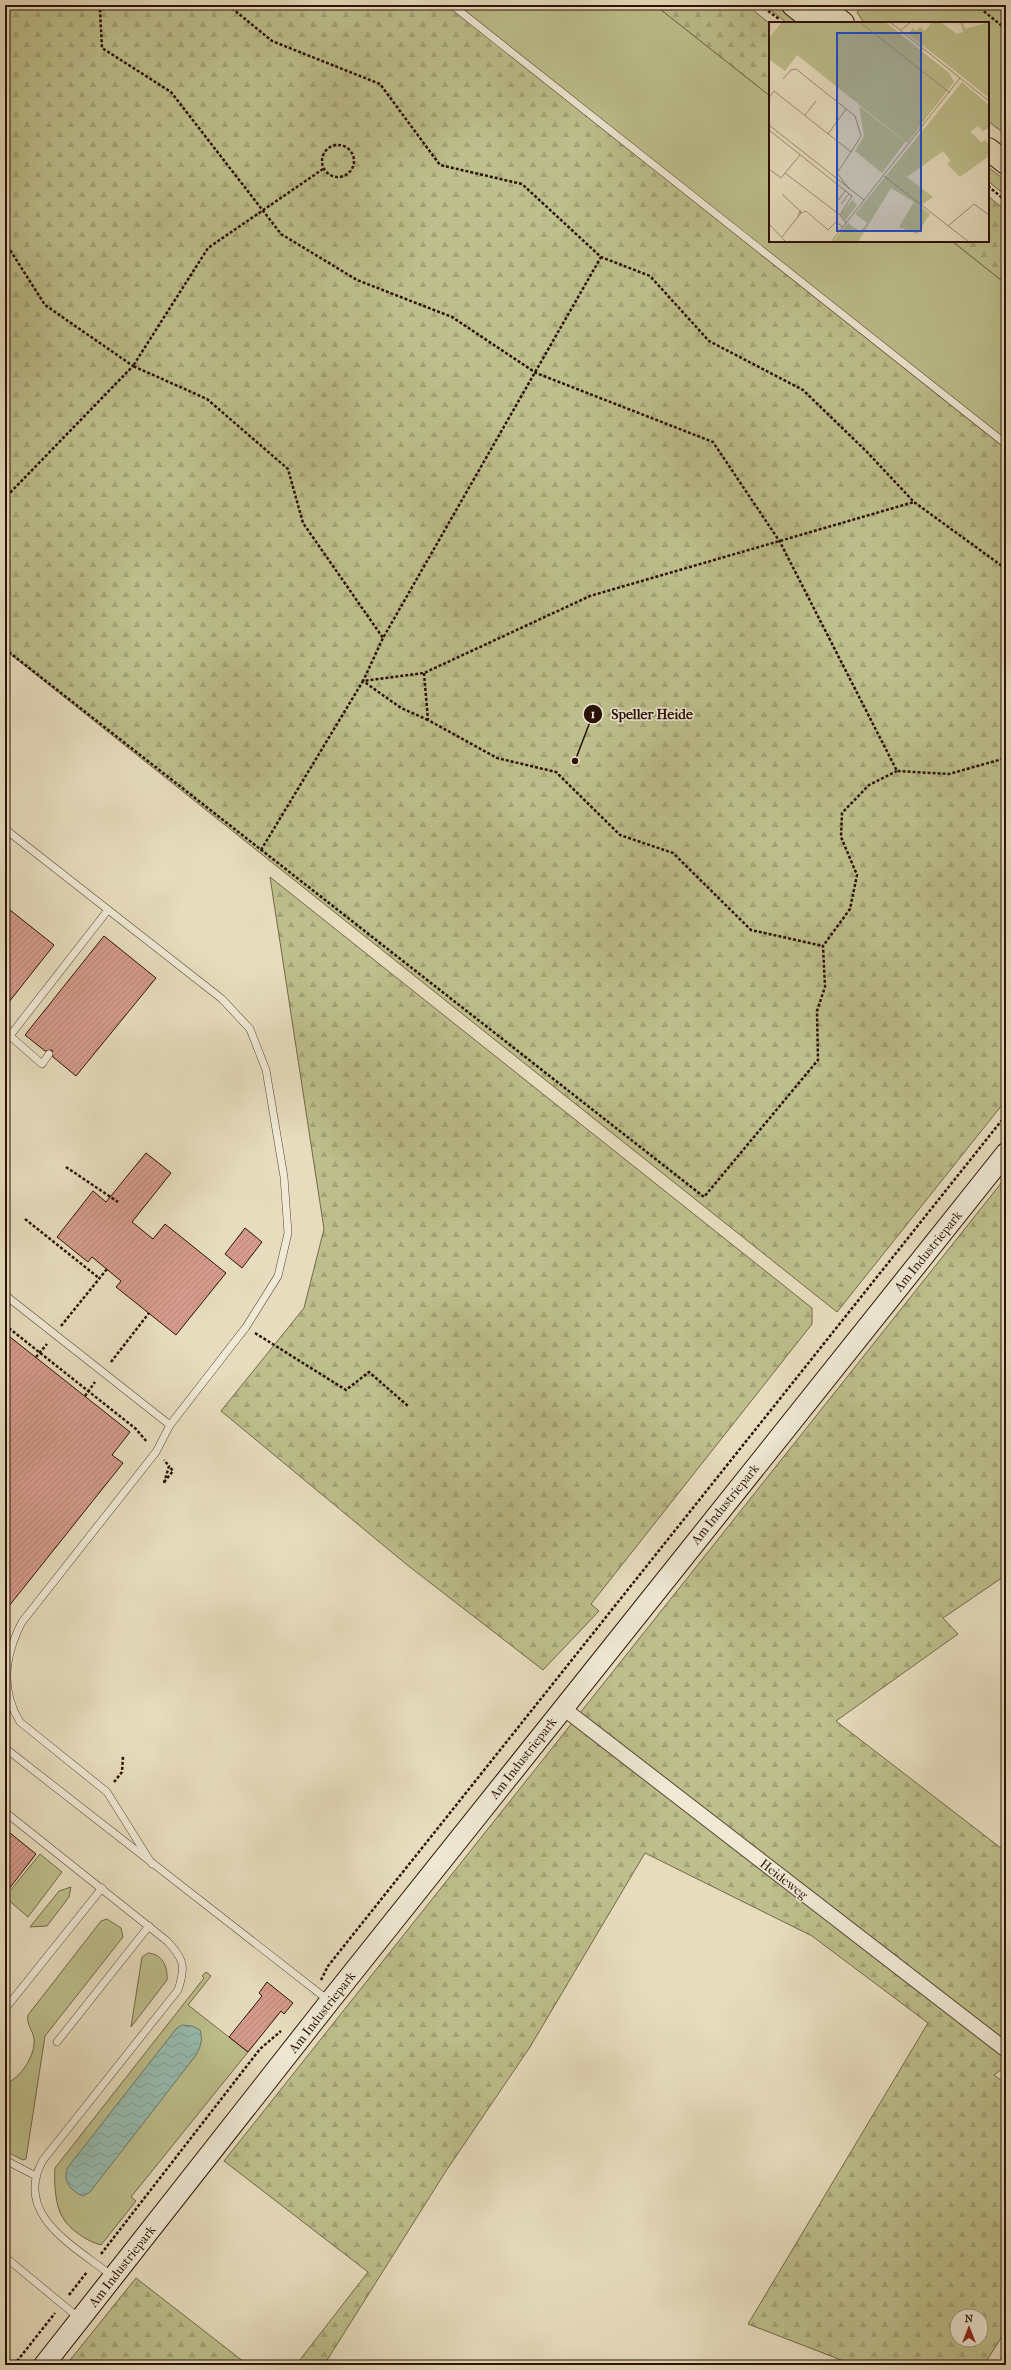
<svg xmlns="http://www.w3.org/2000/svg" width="1011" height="2370" viewBox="0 0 1011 2370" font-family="'IM FELL French Canon',serif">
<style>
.green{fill:#bdbf8c;stroke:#746848}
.forest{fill:url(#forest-firs);stroke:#746848;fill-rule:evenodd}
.water{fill:url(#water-waves);stroke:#6c786b}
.building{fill:url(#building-hatch);stroke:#2c1204}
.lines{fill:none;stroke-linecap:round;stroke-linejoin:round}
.lane-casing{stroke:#5b4532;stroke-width:8}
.street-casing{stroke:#5b4532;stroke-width:16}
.secondary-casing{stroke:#2c1204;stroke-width:22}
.primary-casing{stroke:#2c1204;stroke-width:24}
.path{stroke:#2c1204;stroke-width:2.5;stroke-dasharray:3 2;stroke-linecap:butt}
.lane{stroke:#efe9d5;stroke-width:7}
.street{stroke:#efe9d5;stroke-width:14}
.secondary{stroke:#efe9d5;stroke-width:20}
.primary{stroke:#e7ddbe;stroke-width:22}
.labels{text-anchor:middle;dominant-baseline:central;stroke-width:3;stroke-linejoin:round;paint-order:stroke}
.street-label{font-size:13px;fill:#2c1204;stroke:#efe9d5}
.inset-road{fill:none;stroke:#9c8c74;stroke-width:1}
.view{fill:#1d4ed8;fill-opacity:0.15;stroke:#1d4ed8;stroke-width:2}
.inset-edge{fill:none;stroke:#2c1204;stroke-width:2}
.leader{fill:none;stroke:#2c1204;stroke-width:1.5}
.callout-dot{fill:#2c1204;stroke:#efe9d5;stroke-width:1.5}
.mark-label{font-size:12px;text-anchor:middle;font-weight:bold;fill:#fff}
.callout-label{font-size:14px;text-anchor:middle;font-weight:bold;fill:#2c1204;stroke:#efe9d5;stroke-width:3;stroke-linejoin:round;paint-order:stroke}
</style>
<defs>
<pattern id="forest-firs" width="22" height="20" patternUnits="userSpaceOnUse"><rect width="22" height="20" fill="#bdbf8c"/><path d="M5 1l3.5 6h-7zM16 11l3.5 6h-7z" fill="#a3a377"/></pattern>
<pattern id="water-waves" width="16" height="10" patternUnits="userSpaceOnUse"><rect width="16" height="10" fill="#97bcb0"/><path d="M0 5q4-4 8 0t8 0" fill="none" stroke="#82a196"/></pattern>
<pattern id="building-hatch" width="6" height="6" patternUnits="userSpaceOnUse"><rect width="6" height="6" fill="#d59b8c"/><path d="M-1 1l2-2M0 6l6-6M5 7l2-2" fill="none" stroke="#b78477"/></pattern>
</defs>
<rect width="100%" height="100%" fill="#e7ddbe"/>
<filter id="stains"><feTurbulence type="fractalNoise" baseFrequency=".005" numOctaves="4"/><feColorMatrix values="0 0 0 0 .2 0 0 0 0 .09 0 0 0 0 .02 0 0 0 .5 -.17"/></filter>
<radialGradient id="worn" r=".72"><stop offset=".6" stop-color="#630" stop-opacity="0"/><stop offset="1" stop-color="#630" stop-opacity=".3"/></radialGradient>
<g class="green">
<polygon points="457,5 655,5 770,96 770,241 952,241 1006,284 1006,441"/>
<polygon points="764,5 781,5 808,23 787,23"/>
<polygon points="863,5 1006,5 1006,135 988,121 988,23 864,23 857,12"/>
<polygon points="988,167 1006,181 1006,196 988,181"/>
<polygon points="40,1854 62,1872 28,1917 5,1897"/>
<polygon points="71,1887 69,1897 47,1926 30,1927 59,1891"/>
<path d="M107,1919L121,1928L123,1937L45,2036L26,2159L23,2160L5,2151V2084C20,2079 36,2055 34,2039C33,2030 26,2025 28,2015L101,1921Z"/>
<path d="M148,1953C162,1954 168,1966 167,1980L131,2027L142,1957Z"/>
<path d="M206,1972L211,1976L188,2005L248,2052L131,2197L136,2201L101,2245C88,2242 69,2229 63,2218C55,2206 54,2182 55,2168L204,1978L202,1976Z"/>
</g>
<g class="forest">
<polygon points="5,5 447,5 1006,449 1006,1100 837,1312 5,650"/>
<polygon points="655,5 747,5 770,24 770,96"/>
<polygon points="988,196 1006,211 1006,284 952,241 988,241"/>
<polygon points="270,877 812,1308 812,1324 591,1604 599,1611 543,1670 406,1564 221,1411 304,1308 324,1229"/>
<path d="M1006,1177V1575L943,1618L958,1634L836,1721L1006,1852V2066L994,2075L1006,2084V2330L984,2365H854L748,2324L928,2023L812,1936L645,1853L530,2047L446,2171L324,2365H296L368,2272L224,2161ZM957,2316H981V2340H957Z"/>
<polygon points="136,2278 248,2365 66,2365"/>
</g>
<path class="water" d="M182,2025L192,2026L200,2030C203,2040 201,2046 196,2055L90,2192L83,2196C70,2191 62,2180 68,2167L176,2029Z"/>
<g class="building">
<polygon points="5,906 54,945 5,1007"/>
<polygon points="104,936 156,978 76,1076 53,1057 52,1050 45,1051 25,1035"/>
<polygon points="146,1153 171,1173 132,1222 153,1239 165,1224 226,1273 176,1335 116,1287 121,1281 92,1257 88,1262 57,1237 93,1191 106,1202"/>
<polygon points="245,1228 262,1242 242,1268 225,1254"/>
<polygon points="5,1333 130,1432 112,1455 123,1463 5,1611"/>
<polygon points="5,1829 36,1854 5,1894"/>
<polygon points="267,1982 293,2003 284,2014 281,2011 248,2052 229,2037 262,1996 259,1993"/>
</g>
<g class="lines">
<defs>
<g id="lane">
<polyline points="452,5 1006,444"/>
<polyline points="5,829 222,999 250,1029 266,1070 284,1177 288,1233 278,1276 246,1327 170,1425"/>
<polyline points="10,1036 42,1064 49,1054"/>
<polyline points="5,1042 108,910"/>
<path d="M5,1295L170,1425L156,1452L22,1622C5,1655 0,1690 20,1722L107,1792L152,1864"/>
<polyline points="5,1748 328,2000"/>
<path d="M5,1812L167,1941C184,1959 186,1966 178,1990L43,2160C12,2215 76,2247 112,2276"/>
<polyline points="5,2009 102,1888"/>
<polyline points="57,2042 149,1926"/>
<polyline points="5,2160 36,2176"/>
<polyline points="5,2259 10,2261 79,2318"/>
</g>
<polyline id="street" points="563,1708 1006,2050"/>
<polyline id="secondary" points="44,2365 330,2001 1006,1153"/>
<g id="primary">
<polyline points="793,5 816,23"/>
<polyline points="821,5 843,23"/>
<polyline points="988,149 1006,163"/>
</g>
</defs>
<use href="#lane" class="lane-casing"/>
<use href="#street" class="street-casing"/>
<use href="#secondary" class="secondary-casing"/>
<use href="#primary" class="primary-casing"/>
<g class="path">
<polyline points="110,5 100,11 102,48 171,92 281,234 357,280 452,317 536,373 713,442 780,542 897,771 949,774 1006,758"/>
<polyline points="228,5 272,41 380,84 440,165 522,184 601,257 650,276 709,341 803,390 867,452 914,502 1002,566 1006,572"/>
<polyline points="760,5 779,19"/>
<polyline points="976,5 1006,29"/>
<circle cx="338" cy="161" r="16"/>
<polyline points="323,169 208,248 133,366 207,399 288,469 303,523 383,638"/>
<polyline points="988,186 1006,201"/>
<polyline points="5,242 45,305 133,366 5,498"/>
<polyline points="5,649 704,1197 818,1060 817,1011 825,987 823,946 850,909 857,875 841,837 842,813 869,785 897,771"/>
<polyline points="424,673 428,720 497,758 556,772 620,835 673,853 751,930 823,946"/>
<polyline points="428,720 401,708 363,681 383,638 601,257"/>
<polyline points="261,850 363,681 424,673 590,596 914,502"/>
<polyline points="66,1167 118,1202"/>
<polyline points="25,1219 99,1278"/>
<polyline points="5,1325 136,1429 147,1442"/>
<polyline points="61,1326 107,1269"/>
<polyline points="255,1333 346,1390 369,1372 408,1406"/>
<polyline points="36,1357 47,1344"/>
<polyline points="111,1362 149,1313"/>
<polyline points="85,1396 95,1382"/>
<polyline points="164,1482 173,1471 169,1466"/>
<polyline points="164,1483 169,1466 164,1460"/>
<polyline points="114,1782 122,1772 123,1756"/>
<polyline points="321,1980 328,1966 1006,1115"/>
<polyline points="101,2254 260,2049 281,2031"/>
<polyline points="69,2295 87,2272"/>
<polyline points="14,2365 55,2313"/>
</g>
<use href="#lane" class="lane"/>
<use href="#street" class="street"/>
<use href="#secondary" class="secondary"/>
<use href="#primary" class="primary"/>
</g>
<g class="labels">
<g class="street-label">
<text transform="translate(928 1251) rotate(-51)">Am Industriepark</text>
<text transform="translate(725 1504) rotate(-51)">Am Industriepark</text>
<text transform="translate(523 1758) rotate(-52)">Am Industriepark</text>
<text transform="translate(784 1879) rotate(38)">Heideweg</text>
<text transform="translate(322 2012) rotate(-52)">Am Industriepark</text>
<text transform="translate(122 2266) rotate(-52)">Am Industriepark</text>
</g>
</g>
<g transform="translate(769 22)">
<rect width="220" height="220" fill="#e7ddbe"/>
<path d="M92,0H108L182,59L176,67ZM163,0H171L204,23L184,47L139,12L144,6L147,9L151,5L156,9ZM201,109L212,120L216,118L220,122V134L191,155L178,142L182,139L173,128ZM85,176L84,179L88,183L76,199L72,192Z" fill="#bdbf8c"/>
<path d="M13,0H91L176,67L182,59L108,0H116L180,51L185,60L138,121L28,33L16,49L0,37V16ZM191,0H194L196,7L220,0V76L184,47L203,23L188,12L194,10ZM193,60L220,83V106L214,109L209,104L138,155L164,175L151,184L161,192L148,212L130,205L145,180L122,166L89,220H64L79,201L91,210L98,201L86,192ZM90,84L136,120L113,151L86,129L95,114Z" fill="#bdbf8c"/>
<path class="inset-road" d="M91,0L181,71M121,0L220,79M132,8L142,0M14,57L22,48L27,47L86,94L92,114L82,130M0,76L5,69L82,130L68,151L80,167M36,93L47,79M0,103L95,178M0,108L83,174L71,193L77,201M59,112L77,87M0,147L12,156L31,133M16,151L71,193M115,154L200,220M13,172L30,188M67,181L76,169M72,182L80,172M32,191L37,189L59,208L67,200L74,205M0,202L17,220M179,204L205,182L220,193M13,215L32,191L31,188L29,195M62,220L191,56"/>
<path class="view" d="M68,11H152V209H68Z"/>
<rect width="220" height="220" class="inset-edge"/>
</g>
<path class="leader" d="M575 761L593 714"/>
<g class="callout-dot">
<circle cx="575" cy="761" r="4"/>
<circle cx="593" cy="714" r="10"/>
</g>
<g class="mark-label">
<text x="593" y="718">1</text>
</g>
<g class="callout-label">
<text x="652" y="719">Speller Heide</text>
</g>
<rect width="1011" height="2370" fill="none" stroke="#e7ddbe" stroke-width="20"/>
<rect x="6" y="6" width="999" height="2358" fill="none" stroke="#2c1204" stroke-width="2"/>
<rect x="10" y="10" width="991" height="2350" fill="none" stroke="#2c1204"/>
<g transform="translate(969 2328)"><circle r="19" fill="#efe9d5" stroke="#a19381"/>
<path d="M0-3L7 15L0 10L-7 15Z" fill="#8f2418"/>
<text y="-6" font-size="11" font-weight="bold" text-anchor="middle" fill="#2c1204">N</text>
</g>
<rect width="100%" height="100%" filter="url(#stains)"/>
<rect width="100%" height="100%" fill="url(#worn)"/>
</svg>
